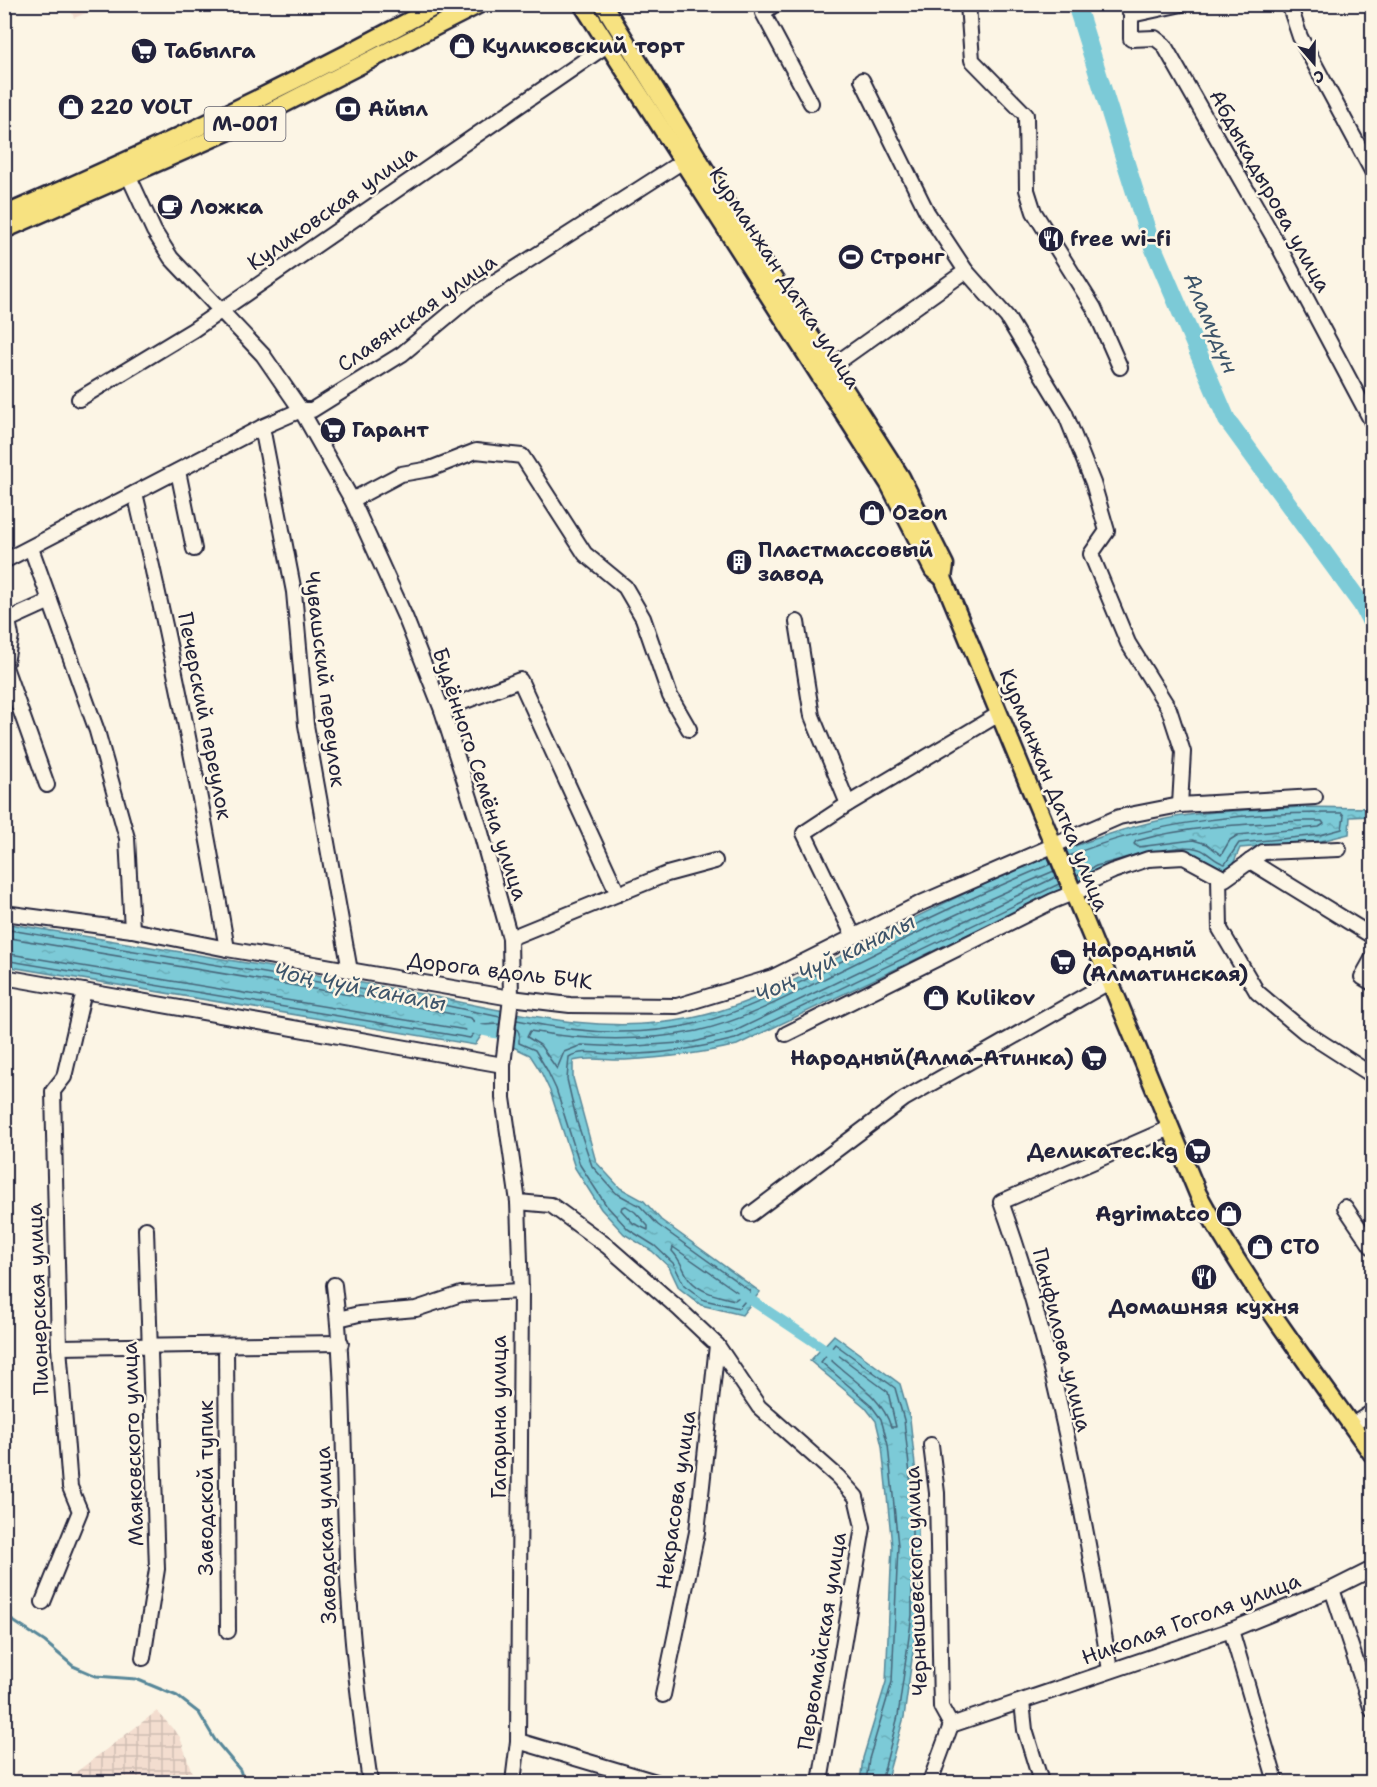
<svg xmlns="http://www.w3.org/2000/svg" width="1377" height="1787" viewBox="0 0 1377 1787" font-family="'Shantell Sans',sans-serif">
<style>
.built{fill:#f3ddcf}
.industrial{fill:url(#industrial-grid)}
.water{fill:url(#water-ripples);stroke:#578799;stroke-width:1.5}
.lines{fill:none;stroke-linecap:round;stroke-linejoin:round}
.shore{stroke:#466579;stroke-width:1.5}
.stream{stroke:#578799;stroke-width:3}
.canal{stroke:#7bcad7;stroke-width:10}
.river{stroke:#7bcad7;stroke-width:18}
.minor-casing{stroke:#22223b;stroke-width:18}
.major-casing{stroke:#22223b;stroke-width:21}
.minor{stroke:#fcf5e5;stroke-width:14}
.major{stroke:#f7e281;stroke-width:16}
.labels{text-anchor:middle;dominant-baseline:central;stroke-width:5;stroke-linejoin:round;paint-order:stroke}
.shield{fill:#fcf5e5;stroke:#63616e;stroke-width:1.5}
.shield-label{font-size:20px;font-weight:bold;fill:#22223b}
.poi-label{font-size:21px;font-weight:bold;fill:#22223b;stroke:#fcf5e5;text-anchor:start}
.street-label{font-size:21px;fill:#22223b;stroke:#fcf5e5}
.water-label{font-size:22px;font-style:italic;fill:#3d546a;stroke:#fcf5e5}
</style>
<defs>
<pattern id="industrial-grid" width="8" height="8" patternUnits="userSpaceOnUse" patternTransform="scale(1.5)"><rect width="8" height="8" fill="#f3ddcf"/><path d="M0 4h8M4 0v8" fill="none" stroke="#d0bdb3"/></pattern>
<pattern id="water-ripples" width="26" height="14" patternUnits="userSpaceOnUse" patternTransform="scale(1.5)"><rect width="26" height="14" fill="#7bcad7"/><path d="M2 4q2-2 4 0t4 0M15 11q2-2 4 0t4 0" fill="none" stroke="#6aadb9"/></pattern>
</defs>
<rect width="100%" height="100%" fill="#fcf5e5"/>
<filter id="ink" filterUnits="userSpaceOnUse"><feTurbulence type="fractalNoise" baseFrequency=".0167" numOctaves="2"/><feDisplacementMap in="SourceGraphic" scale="12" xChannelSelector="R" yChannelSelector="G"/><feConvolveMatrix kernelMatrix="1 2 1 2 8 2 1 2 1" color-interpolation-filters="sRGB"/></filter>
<g filter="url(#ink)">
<polygon class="built" points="69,5 105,5 74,18"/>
<polygon class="industrial" points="157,1711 180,1737 195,1782 63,1782"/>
<g class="water">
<path d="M1300,807L1372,808V816L1350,817L1349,834L1321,841L1240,848L1231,869L1226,871L1192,853L1170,855L1098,872L737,1045C700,1054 664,1058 625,1060C607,1061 590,1056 573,1061V1078L596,1162L620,1188L644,1201L661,1220L760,1292L742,1315L701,1305L679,1288L669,1267L652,1251L624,1234L601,1209L575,1168L550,1091L541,1072L530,1055L511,1046L513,1033L485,1030L475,1045L5,966L4,923C138,945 272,966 405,991C503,1009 592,1038 692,1018C759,1005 835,958 896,927C979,886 1075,838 1166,819C1210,810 1256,810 1300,807Z"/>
<polygon points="834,1335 900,1384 910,1419 918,1493 918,1615 904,1717 886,1782 860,1782 863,1758 886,1682 892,1546 882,1446 876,1421 865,1407 810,1361"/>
</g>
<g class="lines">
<g class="shore">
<path d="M1301,821H1322L1324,824L1319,827L1238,835L1230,840L1221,855L1207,844L1193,840L1138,847L1134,844L1136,841C1190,826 1245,824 1301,821Z"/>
<path d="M1069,856C1156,820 1248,812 1342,813L1344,816L1342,829L1320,835L1239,843L1225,864C1216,862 1213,857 1205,852C1194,844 1174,848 1162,850"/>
<path d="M1054,871C985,900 918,932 852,965C802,989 751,1019 697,1031C641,1042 586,1041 530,1031L527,1037L540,1045L557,1069L564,1052L582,1045L622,1047L694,1042L733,1032L1056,877"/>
<polyline points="1077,876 1096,866 1136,855"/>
<polyline points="4,929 406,997 500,1017"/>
<polyline points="4,937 404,1004 471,1018 474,1022 466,1030 4,953"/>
<polyline points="4,960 470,1038 482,1025 500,1024"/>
<path d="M517,1020C576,1033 638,1038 698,1023C752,1010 802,981 852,956C918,923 983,892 1051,864"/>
<path d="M516,1027L519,1033V1043L535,1050L547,1070L556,1089L580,1165L606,1205L628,1229L655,1246L673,1263L684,1285L704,1300L739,1308L750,1295V1291L658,1225L640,1206L616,1193L592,1166L577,1122L567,1079L569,1057C580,1050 596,1053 610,1054C652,1056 695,1049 735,1039L1059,884"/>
<polygon points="626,1206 635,1212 648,1226 648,1230 633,1223 621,1210 622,1207"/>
<path d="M673,1247L739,1293V1297L735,1300C719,1296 701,1293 690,1280C683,1271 681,1260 672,1251Z"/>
<path d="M834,1355H838L888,1392L896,1427H891C882,1397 854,1381 832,1361Z"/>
<polyline points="866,1782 869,1759 892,1682 898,1546 888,1445 881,1419 870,1404 821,1362 835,1344 895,1388 904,1420 912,1493 912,1615 898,1716 881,1782"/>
</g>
<polyline class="stream" points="4,1615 45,1642 73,1666 96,1676 136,1679 177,1696 199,1713 215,1740 240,1770 244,1782"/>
<g class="canal">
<polyline points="471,1028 514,1037"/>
<polyline points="742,1294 834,1355"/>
</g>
<polyline class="river" points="1076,4 1150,240 1227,420 1362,605 1372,624"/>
<defs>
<g id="minor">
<polyline points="775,4 763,13 811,103"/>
<polyline points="968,4 972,60 1026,115 1027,190 1034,212 1094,308 1120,367"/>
<polyline points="1127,4 1131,15 1131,39 1155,38 1164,45 1278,245 1372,422"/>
<polyline points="1289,4 1300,37 1372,171"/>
<polyline points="1131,15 1182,4"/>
<polyline points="862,80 927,212 966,271 1007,317 1065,413 1093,483 1107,531 1091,554 1128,643 1169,709 1183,752 1180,805"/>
<polyline points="125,168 154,231 171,258 263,355 301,410 352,500 406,619 442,710 480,829 510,938 511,998 503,1065 503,1098 518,1202 521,1291 518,1741 513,1782"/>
<polyline points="824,372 966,271"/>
<polyline points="79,399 193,330 607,45"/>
<polyline points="262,427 294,592 306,725 350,971"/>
<polyline points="178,471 194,549"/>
<path d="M135,493C171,644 201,796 227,949"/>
<polyline points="352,500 401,474 430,469 476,451 522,456 585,554 625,587 643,618 670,696 689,729"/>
<polyline points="31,548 97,731 127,838 132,930"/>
<polyline points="4,561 262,427 301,410 312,410 402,354 468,299 683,161"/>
<polyline points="797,622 812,716 848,804"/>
<polyline points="442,710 520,680 618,894"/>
<polyline points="47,785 5,667 11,636 8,620 50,601"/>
<polyline points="1250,861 1372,936"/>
<polyline points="1219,876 1220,929 1257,992 1305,1032 1372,1075"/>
<polyline points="4,913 132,930 227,949 511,998 570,1005 677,1006 773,977 919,904 1119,817 1180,805 1315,797"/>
<polyline points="854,937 804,833 848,804 999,714"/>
<polyline points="510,938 667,874 715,861"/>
<polyline points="1372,959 1362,977 1372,983"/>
<polyline points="4,977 503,1065"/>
<polyline points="786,1034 1053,901 1083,889 1093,880 1113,871 1148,859 1184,857 1225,879 1263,852 1339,849"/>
<polyline points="518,1202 551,1205 607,1246 678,1308 717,1345 759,1407 838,1477 856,1497 863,1527 820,1782"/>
<polyline points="1345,1207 1372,1247"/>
<polyline points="751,1214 904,1099 1109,982"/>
<path d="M334,1285C344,1367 343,1449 346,1532C348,1616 358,1699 370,1782"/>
<polyline points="338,1319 359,1314 416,1309 461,1294 521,1291"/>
<polyline points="226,1345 228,1631"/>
<polyline points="59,1347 341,1343"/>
<polyline points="1352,1425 1372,1412"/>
<polyline points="1332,1589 1372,1710"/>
<polyline points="43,1602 80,1511 70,1487 59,1347 53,1091 64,1077 84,991"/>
<polyline points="1231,1630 1276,1782"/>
<polyline points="143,1658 157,1569 146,1229"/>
<path d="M1110,1670C1084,1515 1055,1350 1001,1202L1170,1128"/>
<polyline points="663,1695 697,1532 717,1345"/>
<polyline points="1022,1702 1025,1730 1041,1782"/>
<polyline points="951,1725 1231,1630 1332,1589 1372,1569"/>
<polyline points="518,1741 656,1782"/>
<polyline points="930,1782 951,1725 941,1707 937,1493 931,1445"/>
</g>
<g id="major">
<path d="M582,4L889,484L933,570L943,578L1198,1194C1248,1286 1311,1368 1372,1454"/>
<polyline points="603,4 748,239 901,477 945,565 943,578"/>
<path d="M4,215C153,151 298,82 440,4"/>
<polyline points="4,230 239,127 480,4"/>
</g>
</defs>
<use href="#minor" class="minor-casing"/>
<use href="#major" class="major-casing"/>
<use href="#minor" class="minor"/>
<use href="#major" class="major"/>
</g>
</g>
<defs>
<symbol id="shop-disc" viewBox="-11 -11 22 22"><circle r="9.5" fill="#22223b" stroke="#fcf5e5"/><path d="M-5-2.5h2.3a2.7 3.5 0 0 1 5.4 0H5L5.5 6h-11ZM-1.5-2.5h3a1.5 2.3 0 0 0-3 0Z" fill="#fff"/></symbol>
<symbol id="supermarket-disc" viewBox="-11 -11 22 22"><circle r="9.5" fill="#22223b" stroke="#fcf5e5"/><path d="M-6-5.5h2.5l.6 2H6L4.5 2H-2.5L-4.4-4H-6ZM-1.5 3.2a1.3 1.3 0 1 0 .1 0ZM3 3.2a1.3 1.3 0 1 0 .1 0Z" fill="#fff"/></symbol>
<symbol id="bank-disc" viewBox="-11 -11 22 22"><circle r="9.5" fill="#22223b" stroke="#fcf5e5"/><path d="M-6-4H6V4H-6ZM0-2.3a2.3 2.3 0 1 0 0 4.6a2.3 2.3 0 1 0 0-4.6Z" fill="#fff"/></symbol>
<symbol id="cafe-disc" viewBox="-11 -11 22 22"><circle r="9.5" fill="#22223b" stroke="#fcf5e5"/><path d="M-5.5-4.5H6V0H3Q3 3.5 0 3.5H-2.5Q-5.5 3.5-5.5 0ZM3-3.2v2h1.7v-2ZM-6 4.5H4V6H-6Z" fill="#fff"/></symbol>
<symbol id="restaurant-disc" viewBox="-11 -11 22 22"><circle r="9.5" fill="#22223b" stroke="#fcf5e5"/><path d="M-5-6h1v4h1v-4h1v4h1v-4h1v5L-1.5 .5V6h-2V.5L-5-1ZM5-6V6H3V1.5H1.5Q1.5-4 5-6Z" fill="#fff"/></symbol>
<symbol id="stadium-disc" viewBox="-11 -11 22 22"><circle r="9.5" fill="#22223b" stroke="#fcf5e5"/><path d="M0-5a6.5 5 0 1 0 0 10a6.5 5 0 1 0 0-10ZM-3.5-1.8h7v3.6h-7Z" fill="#fff"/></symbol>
<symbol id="building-disc" viewBox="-11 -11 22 22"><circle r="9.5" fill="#22223b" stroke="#fcf5e5"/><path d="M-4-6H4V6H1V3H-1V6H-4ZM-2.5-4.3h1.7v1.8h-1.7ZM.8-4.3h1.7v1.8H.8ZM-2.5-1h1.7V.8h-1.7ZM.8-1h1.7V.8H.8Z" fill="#fff"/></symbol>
</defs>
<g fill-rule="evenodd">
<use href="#shop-disc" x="447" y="31" width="30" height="30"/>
<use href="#supermarket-disc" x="129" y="36" width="30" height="30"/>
<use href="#shop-disc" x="56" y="92" width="30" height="30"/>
<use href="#bank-disc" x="333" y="94" width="30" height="30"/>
<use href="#cafe-disc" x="155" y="192" width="30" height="30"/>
<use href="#restaurant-disc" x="1036" y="224" width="30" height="30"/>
<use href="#stadium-disc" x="836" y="242" width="30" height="30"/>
<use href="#supermarket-disc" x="318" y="415" width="30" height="30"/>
<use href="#shop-disc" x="857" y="498" width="30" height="30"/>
<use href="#building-disc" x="724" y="547" width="30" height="30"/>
<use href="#supermarket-disc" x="1048" y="947" width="30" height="30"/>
<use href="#shop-disc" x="921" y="983" width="30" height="30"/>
<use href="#supermarket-disc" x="1079" y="1043" width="30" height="30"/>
<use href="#supermarket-disc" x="1183" y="1136" width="30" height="30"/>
<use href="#shop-disc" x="1214" y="1199" width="30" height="30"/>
<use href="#shop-disc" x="1245" y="1232" width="30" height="30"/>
<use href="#restaurant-disc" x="1189" y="1262" width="30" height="30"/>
</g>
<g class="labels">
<rect class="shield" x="204.5" y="107" width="81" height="34" rx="4.5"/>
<g class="shield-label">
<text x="245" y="124">М-001</text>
</g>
<g class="poi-label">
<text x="482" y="46">Куликовский торт</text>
<text x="164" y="51">Табылга</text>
<text x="90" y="107">220 VOLT</text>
<text x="368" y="109">Айыл</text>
<text x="190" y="207">Ложка</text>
<text x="1070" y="239">free wi-fi</text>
<text x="870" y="257">Стронг</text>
<text x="352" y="430">Гарант</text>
<text x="892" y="513">Ozon</text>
<text x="758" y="550">Пластмассовый<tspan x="758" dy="24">завод</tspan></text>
<text x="1082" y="950">Народный<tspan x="1082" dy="24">(Алматинская)</tspan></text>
<text x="956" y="998">Kulikov</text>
<text x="1074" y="1058" text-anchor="end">Народный(Алма-Атинка)</text>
<text x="1178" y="1151" text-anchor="end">Деликатес.kg</text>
<text x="1210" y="1214" text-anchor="end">Agrimatco</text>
<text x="1280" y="1247">СТО</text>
<text x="1204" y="1307" text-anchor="middle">Домашняя кухня</text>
</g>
<g class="street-label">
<text transform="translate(1270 191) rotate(61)">Абдыкадырова улица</text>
<text transform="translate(332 208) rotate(-35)">Куликовская улица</text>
<text transform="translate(785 278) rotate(57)">Курманжан Датка улица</text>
<text transform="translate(417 313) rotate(-35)">Славянская улица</text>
<text transform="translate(325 679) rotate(83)">Чувашский переулок</text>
<text transform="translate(205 716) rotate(79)">Печерский переулок</text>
<text transform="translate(480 774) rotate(72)">Будённого Семёна улица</text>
<text transform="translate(1054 790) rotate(68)">Курманжан Датка улица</text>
<text transform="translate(500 971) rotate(7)">Дорога вдоль БЧК</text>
<text transform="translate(38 1299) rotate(-92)">Пионерская улица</text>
<text transform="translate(1062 1340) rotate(76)">Панфилова улица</text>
<text transform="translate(499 1417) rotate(-90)">Гагарина улица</text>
<text transform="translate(133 1444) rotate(-92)">Маяковского улица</text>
<text transform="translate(206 1488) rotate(-90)">Заводской тупик</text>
<text transform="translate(676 1500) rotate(-82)">Некрасова улица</text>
<text transform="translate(326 1535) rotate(-92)">Заводская улица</text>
<text transform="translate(916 1581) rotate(-92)">Чернышевского улица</text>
<text transform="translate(1191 1619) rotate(-20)">Николая Гоголя улица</text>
<text transform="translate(822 1641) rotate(-81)">Первомайская улица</text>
</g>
<g class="water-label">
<text transform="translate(1211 323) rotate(67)">Аламүдүн</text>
<text transform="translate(835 958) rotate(-26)">Чоң Чүй каналы</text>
<text transform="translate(360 987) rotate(11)">Чоң Чүй каналы</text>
</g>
</g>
<rect width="1377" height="1787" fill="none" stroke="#fcf5e5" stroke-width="24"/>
<rect x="12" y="12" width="1353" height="1763" fill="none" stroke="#22223b" stroke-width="2" filter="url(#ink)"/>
<g transform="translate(1314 63) rotate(160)" stroke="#fcf5e5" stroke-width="4.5" paint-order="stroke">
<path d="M0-4.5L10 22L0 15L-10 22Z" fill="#22223b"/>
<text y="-9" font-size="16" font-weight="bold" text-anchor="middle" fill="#22223b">С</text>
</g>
</svg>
